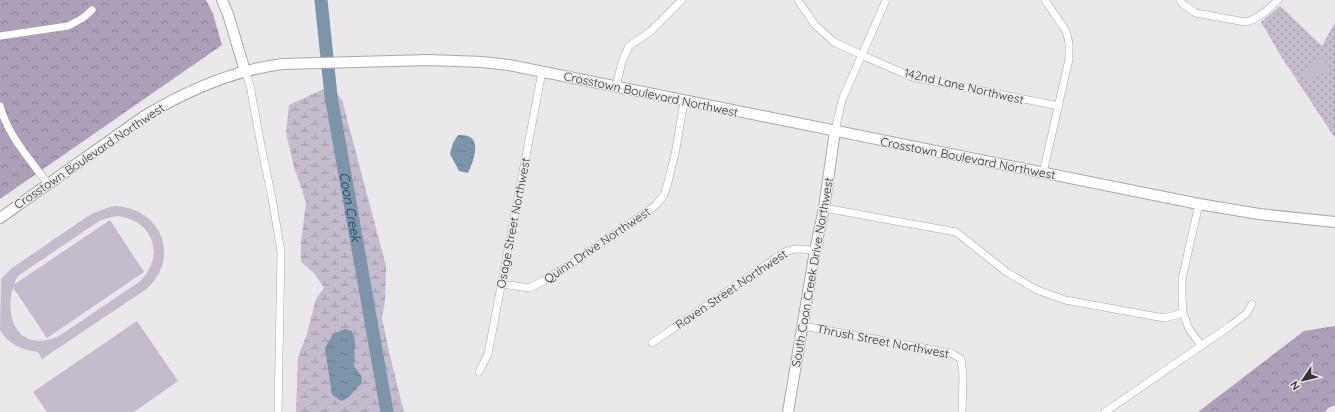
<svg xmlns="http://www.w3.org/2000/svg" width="1335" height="412" viewBox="0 0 1335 412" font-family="Quicksand,sans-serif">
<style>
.forest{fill:url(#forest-crowns)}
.wetland{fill:url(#wetland-marsh)}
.park{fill:url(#park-dots)}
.pitch{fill:#c4bbcc;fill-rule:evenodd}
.water{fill:url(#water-ripples)}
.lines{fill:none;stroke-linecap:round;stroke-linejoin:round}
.river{stroke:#7c95aa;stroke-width:13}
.street-casing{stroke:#aaa8ab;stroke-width:8}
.secondary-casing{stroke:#aaa8ab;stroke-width:12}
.street{stroke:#fff;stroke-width:7}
.secondary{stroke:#fff;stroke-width:10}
.labels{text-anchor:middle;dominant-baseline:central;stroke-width:3;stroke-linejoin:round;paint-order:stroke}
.street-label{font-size:12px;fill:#333334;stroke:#eae8eb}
.water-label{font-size:13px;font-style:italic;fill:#0d3b59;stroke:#eae8eb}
</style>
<defs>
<pattern id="forest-crowns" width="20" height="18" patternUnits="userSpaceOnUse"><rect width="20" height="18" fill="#ad9eb9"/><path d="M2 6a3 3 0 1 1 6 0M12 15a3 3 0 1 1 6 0" fill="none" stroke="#8d8197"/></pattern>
<pattern id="wetland-marsh" width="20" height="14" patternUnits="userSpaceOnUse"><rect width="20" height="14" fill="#c4bbcc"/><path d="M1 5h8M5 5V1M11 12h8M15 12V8" fill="none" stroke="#a099a6"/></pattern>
<pattern id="park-dots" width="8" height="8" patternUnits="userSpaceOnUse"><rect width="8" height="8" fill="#c4bbcc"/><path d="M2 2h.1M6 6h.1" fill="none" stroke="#a099a6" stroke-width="1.8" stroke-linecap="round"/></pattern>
<pattern id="water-ripples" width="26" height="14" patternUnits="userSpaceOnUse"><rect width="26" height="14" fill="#7c95aa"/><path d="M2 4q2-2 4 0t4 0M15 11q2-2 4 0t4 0" fill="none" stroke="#667a8b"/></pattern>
</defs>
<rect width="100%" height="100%" fill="#eae8eb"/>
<g class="forest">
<polygon points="0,0 206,0 213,14 222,45 0,199"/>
<polygon points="1335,326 1335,405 1328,408 1325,412 1198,412 1304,331"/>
</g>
<polygon class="wetland" points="330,86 342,100 386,266 385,301 382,318 389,352 404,412 296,412 298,357 307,334 316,299 324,288 315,274 301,262 301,243 306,202 294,167 286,133 289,105"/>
<polygon class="park" points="1280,6 1322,46 1335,22 1335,138 1281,56 1261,22"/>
<g class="pitch">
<polygon points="1322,57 1330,68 1310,82 1303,71"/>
<path d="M115,206C162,208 182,259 145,290L42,359L38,352C22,350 8,344 0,330L1,279L12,268L91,214L107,208ZM117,216C154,220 166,257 139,282L59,336C14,356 0,309 18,276L99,221L108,218Z"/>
<polygon points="110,220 144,272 47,338 12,286"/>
<polygon points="137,321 178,381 134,412 47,412 33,392"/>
</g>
<g class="water">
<path d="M458,135C461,135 465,135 468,136C482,141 472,164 468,173L459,171L450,154L453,143Z"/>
<path d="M345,329L352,331L355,340L354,366L362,377L361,384C354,390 350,398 341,401L332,395L325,348L333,334Z"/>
</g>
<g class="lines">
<path class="river" id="s1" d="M321,0L331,96L387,412"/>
<defs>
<g id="street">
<polyline points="798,0 815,25 834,42 866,57 912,77 1059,106"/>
<path d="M1180,0L1184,5L1196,13L1245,22C1257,20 1269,9 1278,0"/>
<polyline points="0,36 68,26 83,18 92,10"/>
<polyline points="245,71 250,85 262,151 272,198 281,252 278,412"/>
<polyline points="616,86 622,62 629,46 651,31 682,0"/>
<path d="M0,106C8,136 30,159 48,184"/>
<polyline points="835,131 842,100 886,0"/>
<polyline points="1043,173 1069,59 1069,43 1066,31 1045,0"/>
<polyline points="1199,204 1182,279 1182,298 1183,313 1189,329 1201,345"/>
<polyline points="824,208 956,232 1008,273 1037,290 1065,300 1164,318 1183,313"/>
<polyline points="502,284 529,288 543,281 574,262 656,205 664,195 668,182 676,149 684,101"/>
<polyline points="803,326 951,353 961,359 963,376 962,412"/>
<path d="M652,343L783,253C796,247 801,249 815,251"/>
<polyline points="479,372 488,354 542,72"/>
<polyline points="1105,412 1230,326 1247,313 1252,304"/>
</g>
<g id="secondary">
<polyline points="222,0 228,14 245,71"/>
<path d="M0,218L143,117C186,91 233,70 283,64L429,60L482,62L509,65L1199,204L1259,214L1335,222"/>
<polyline points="788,412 815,251 824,208 835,131"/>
</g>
</defs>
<use href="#street" class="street-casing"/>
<use href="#secondary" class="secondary-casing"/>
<use href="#street" class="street"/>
<use href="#secondary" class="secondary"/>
</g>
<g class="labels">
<g class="street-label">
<text transform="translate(964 86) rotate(13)">142nd Lane Northwest</text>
<text transform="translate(651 94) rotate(12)">Crosstown Boulevard Northwest</text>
<text transform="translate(89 156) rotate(-34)">Crosstown Boulevard Northwest</text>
<text transform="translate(968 158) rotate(11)">Crosstown Boulevard Northwest</text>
<text transform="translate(513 223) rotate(-79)">Osage Street Northwest</text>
<text transform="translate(597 245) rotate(-34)">Quinn Drive Northwest</text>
<text transform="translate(812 272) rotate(-80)">South Coon Creek Drive Northwest</text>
<text transform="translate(731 289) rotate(-34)">Raven Street Northwest</text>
<text transform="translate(883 341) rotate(11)">Thrush Street Northwest</text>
</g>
<g class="water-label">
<text stroke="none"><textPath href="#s1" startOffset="209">Coon Creek</textPath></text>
</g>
</g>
<g transform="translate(1303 380) rotate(235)" stroke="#eae8eb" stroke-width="3" paint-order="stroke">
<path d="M0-3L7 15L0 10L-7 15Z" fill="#333334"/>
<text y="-6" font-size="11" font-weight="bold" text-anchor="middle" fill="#333334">N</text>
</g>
</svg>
